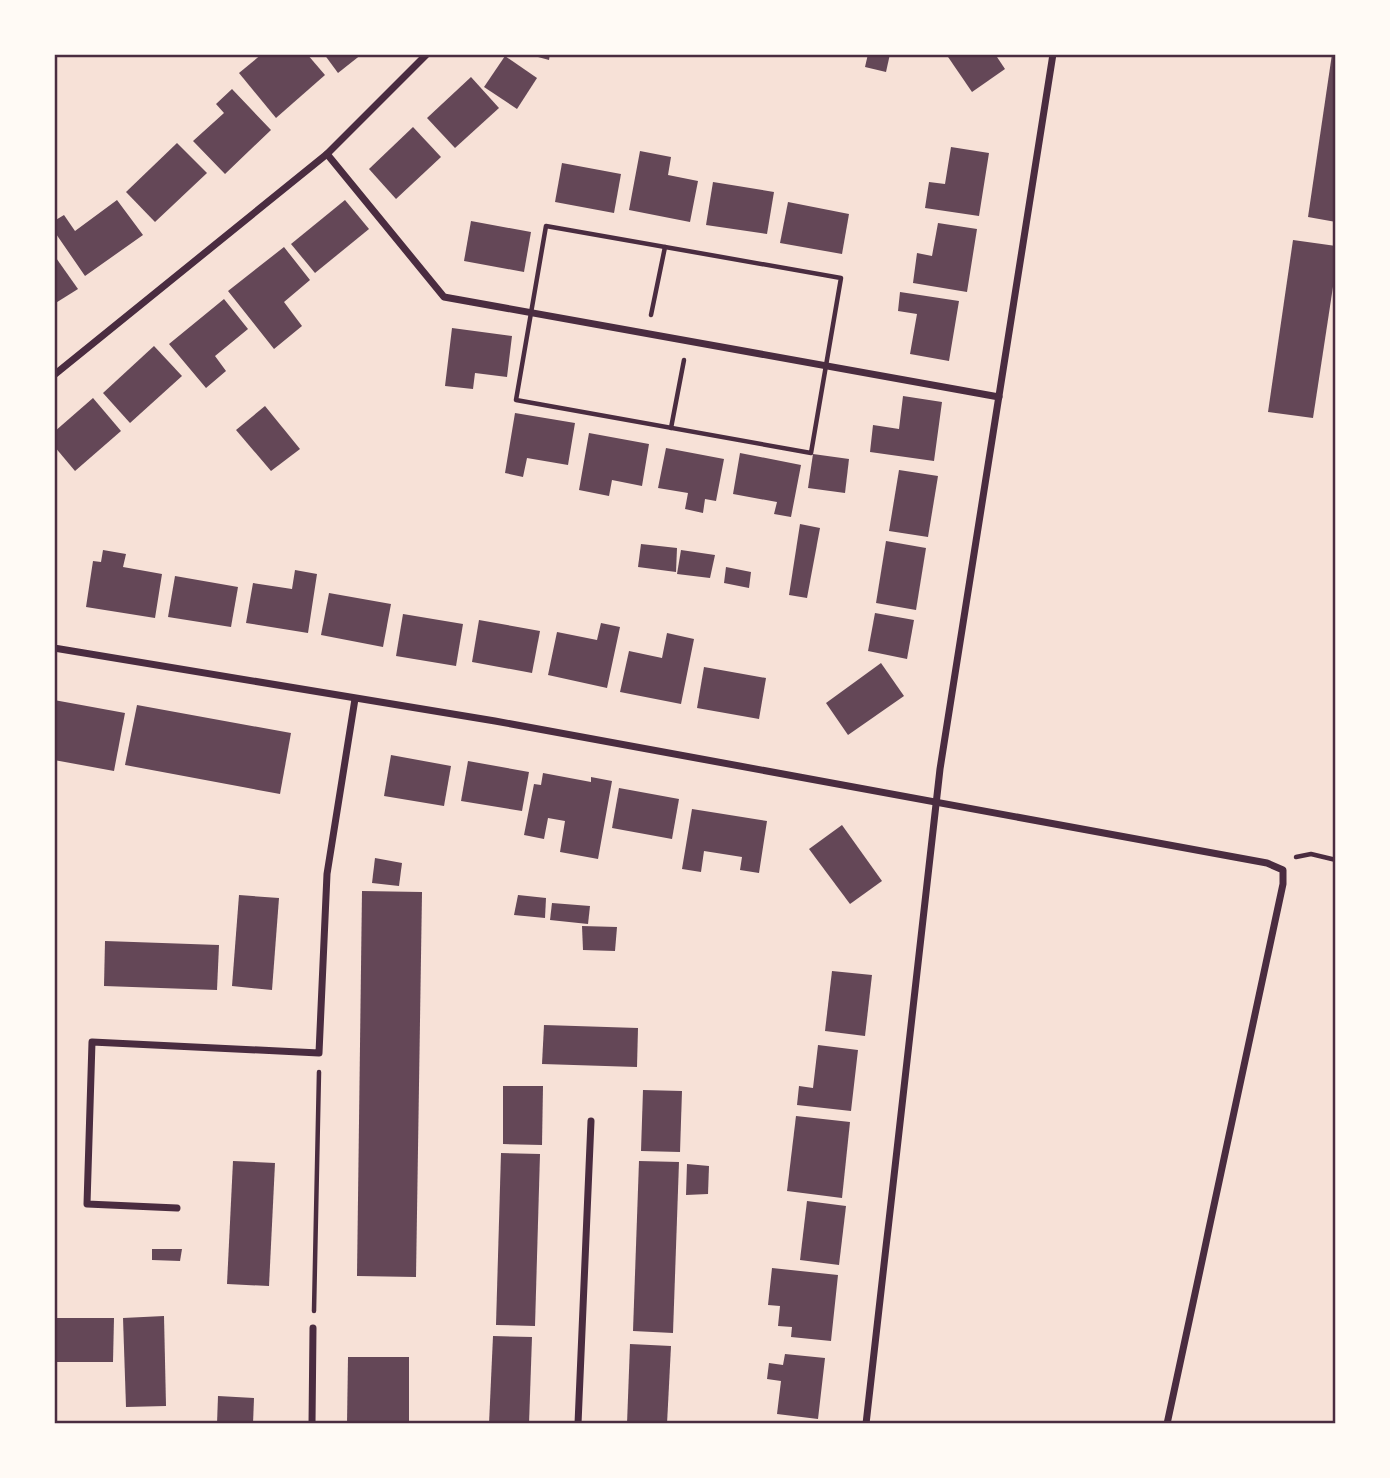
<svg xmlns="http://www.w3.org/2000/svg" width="1390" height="1478" viewBox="0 0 1390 1478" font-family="'Libre Baskerville',serif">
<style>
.building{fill:#644757}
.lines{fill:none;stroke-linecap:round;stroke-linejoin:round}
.path{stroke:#4a2c40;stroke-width:4.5}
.minor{stroke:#4a2c40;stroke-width:7}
.neatline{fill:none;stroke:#4a2c40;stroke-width:2.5}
</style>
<rect width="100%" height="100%" fill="#f7e1d7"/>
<g class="building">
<polygon points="262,54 307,54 325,75 276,118 239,73"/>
<polygon points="324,54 362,54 338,73"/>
<polygon points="527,54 550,54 549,60"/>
<polygon points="868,54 890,54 886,72 865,67"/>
<polygon points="946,54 995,54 1005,69 972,92"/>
<polygon points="1332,54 1336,54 1336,222 1308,217"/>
<polygon points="505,56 537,78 517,109 484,87"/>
<polygon points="471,77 499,108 455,148 427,118"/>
<polygon points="232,89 271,130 225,174 193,141 224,113 216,104"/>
<polygon points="413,127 441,157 396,199 369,169"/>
<polygon points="177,143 207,173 155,222 126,192"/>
<polygon points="951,147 989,153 979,216 925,208 929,182 945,184"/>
<polygon points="640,151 671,157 668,175 698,181 690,222 629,210"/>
<polygon points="562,163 621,174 614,213 555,202"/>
<polygon points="713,182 774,192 767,234 706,225"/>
<polygon points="117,200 143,235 85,276 54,231 54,221 64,215 75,231"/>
<polygon points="345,200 369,229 315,273 291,244"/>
<polygon points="788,202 849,214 842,254 780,243"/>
<polygon points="471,221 531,232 524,272 464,261"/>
<polygon points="938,223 977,229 967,292 913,283 917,253 932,256"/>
<polygon points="1293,240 1336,246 1336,267 1313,418 1268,412"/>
<polygon points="284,247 310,280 284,302 302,326 274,349 228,291"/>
<polygon points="54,255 78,289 54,304"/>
<polygon points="900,292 959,301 949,361 910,354 917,314 898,311"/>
<polygon points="224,299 248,329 215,356 226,371 206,388 169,344"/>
<polygon points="452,328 512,336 507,377 475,373 473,389 445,386"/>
<polygon points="154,346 182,376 130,423 103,393"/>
<polygon points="903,396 942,402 934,461 870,452 873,425 899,429"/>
<polygon points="93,398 121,431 75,471 54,446 54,432"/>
<polygon points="265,406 300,449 271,471 236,430"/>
<polygon points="515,413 575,423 568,465 527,458 523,477 505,473"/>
<polygon points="589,433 649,444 642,486 612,480 609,496 579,490"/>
<polygon points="666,448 724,459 716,501 705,499 703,513 685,509 688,493 658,488"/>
<polygon points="740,453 801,465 791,517 774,514 777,502 733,494"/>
<polygon points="813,454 849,459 845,493 808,488"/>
<polygon points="899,470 938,476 928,537 889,531"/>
<polygon points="800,524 820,528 807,598 789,595"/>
<polygon points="886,541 926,548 916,610 876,603"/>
<polygon points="641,544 677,548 676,572 638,567"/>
<polygon points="103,550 126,554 123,567 162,574 155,618 86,607 93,561 101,562"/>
<polygon points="681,550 715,555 710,578 677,574"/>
<polygon points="726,567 751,572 749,588 724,583"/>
<polygon points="295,570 317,574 308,633 246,623 253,583 292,589"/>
<polygon points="175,576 238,587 231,627 168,617"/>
<polygon points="329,593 391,604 383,647 321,635"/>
<polygon points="875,613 914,620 907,659 868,651"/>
<polygon points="403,614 463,624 456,666 396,656"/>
<polygon points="479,620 540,631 532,673 472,662"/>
<polygon points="601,623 620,627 607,688 548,675 557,632 597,640"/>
<polygon points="667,633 694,639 681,704 620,692 629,651 662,658"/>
<polygon points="881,663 904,696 848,735 826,703"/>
<polygon points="704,667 766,678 759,719 697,708"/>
<polygon points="54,700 125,713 114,771 54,760"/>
<polygon points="137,705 291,733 280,794 125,765"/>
<polygon points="391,755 451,766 444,806 384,796"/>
<polygon points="468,761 529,772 522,811 461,801"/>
<polygon points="543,773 591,782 591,777 612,781 598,859 560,852 565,821 548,818 544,839 524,835 534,784 541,785"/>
<polygon points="619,788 679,799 672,839 612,828"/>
<polygon points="692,809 767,821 759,873 740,870 742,857 704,851 701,872 682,869"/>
<polygon points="842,825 882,881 850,904 809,849"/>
<polygon points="375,858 402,863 399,886 372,883"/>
<polygon points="362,891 422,892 416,1277 357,1276"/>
<polygon points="239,895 279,898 272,990 232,986"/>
<polygon points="518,895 546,898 545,918 514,915"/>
<polygon points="552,903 590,906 588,924 550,920"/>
<polygon points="582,926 617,927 615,951 583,950"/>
<polygon points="105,941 219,945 217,990 104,986"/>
<polygon points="832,971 872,975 865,1036 825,1031"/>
<polygon points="544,1025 638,1028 637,1067 542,1064"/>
<polygon points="818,1045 858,1050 851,1111 797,1105 799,1086 813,1088"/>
<polygon points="503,1086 543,1086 542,1145 503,1144"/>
<polygon points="643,1090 682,1091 680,1152 641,1151"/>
<polygon points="796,1116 850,1122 842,1198 787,1191"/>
<polygon points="501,1153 540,1154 535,1326 496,1325"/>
<polygon points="233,1161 275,1163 269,1286 227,1284"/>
<polygon points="639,1161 679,1162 673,1333 633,1331"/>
<polygon points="687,1164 709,1166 708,1194 686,1195"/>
<polygon points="807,1201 846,1206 839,1265 800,1260"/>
<polygon points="152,1249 182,1249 180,1261 152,1260"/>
<polygon points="772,1268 838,1275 831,1341 791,1337 792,1327 778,1326 780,1306 768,1305"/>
<polygon points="164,1316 166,1406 126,1407 123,1318"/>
<polygon points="54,1318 114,1318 113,1362 54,1362"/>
<polygon points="493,1336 532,1337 529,1424 489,1424"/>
<polygon points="630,1344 671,1346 667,1424 627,1424"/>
<polygon points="785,1354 825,1358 818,1419 777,1414 781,1381 767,1379 769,1363 783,1365"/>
<polygon points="348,1357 409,1357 409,1424 347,1424"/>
<polygon points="218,1396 254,1398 253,1424 217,1424"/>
</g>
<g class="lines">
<g class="path">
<polygon points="546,226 841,278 811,453 516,400"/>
<polyline points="651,315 665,247"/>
<polyline points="671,428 684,360"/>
<polyline points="1296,857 1311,854 1336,860"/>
<polyline points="314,1311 319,1072"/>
</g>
<g class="minor">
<polyline points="327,154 444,297 999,397"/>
<polyline points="54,375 327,154 427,54"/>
<polyline points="54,648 495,721 1267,863 1283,870 1283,884 1167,1424"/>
<polyline points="177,1208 87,1204 92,1042 319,1053 327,874 355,699"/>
<polyline points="312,1424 313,1328"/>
<polyline points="578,1424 591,1121"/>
<polyline points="866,1424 940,769 1053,54"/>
</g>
</g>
<rect width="1390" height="1478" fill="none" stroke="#fffaf5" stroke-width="112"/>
<rect x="56" y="56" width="1278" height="1366" class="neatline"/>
</svg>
